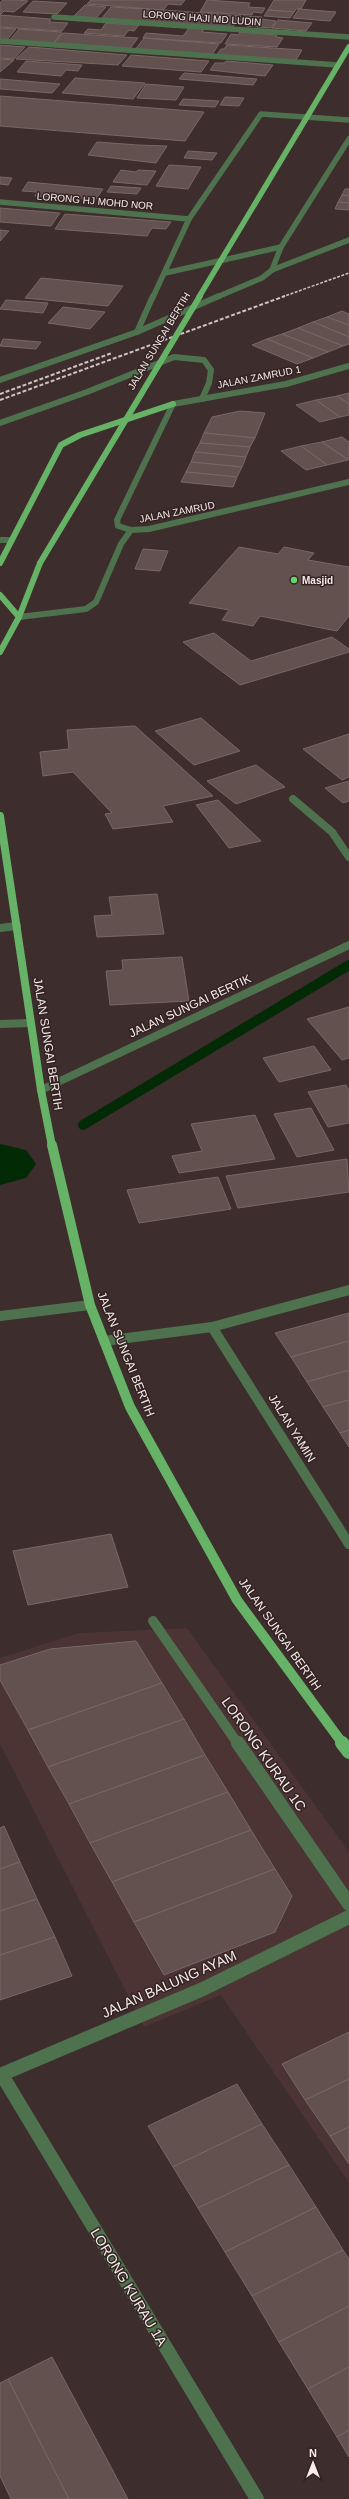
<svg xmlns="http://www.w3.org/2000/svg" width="349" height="2499" viewBox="0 0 349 2499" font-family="Arial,sans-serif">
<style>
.built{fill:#4b3433}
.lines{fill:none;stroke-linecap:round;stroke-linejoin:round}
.stream{stroke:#022a05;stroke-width:10}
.river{fill:#022a05;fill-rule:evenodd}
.building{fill:#635150;stroke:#796765}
.minor-far4{stroke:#4f724e;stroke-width:5.5}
.minor-far3{stroke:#4f724e;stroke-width:6}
.minor-far2{stroke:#4f724e;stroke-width:8}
.minor-far1{stroke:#4f724e;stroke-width:10}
.minor{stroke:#4f724e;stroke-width:14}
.tertiary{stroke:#4f724e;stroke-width:6}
.primary-far4{stroke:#66b266;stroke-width:5.5}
.primary-far3{stroke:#66b266;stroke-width:6}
.primary-far2{stroke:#66b266;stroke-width:8}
.primary-far1{stroke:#66b266;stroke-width:10}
.primary{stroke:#66b266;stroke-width:14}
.rail-far1{stroke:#d0c4c3;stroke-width:1.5;stroke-dasharray:3 1.5;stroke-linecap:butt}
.rail{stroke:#d0c4c3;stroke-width:2;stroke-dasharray:4 2;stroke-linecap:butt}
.primary-bridge-far1{stroke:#66b266;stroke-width:5.5}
.primary-bridge{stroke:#66b266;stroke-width:6}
.poi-dot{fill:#65d467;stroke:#322322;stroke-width:1.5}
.labels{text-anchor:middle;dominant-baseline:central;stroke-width:3;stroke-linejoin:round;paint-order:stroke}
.far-street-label{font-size:10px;fill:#f7eceb;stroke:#322322}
.far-poi-label{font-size:10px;font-weight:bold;fill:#f7eceb;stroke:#322322;text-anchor:start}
.street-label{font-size:12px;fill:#f7eceb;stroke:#322322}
.near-street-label{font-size:14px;fill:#f7eceb;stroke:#322322}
</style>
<rect width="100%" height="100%" fill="#3d2d2c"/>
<polygon class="built" points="187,1628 349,1852 349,2183 221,1995 144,2027 0,1744 0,1658 79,1633"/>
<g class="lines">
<polyline class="stream" points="83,1125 349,965"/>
<polygon class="river" points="0,1144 26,1150 36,1164 26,1178 0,1185"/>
</g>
<g class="building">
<polygon points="3,0 18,0 28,1 14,12 4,11 0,15 0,3"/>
<polygon points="91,0 185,0 181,5 168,4 163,10 87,4"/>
<polygon points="207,0 250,3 248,7 265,8 262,13 253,12 252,15 200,12"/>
<polygon points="274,0 306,0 301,9 296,9 294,12 268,10"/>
<polygon points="33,1 67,3 57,14 23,12"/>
<polygon points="85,5 106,7 96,18 74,16"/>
<polygon points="111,7 162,10 153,22 102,18"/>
<polygon points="299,9 336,12 330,21 293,18"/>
<polygon points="164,10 241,16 232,28 155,22"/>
<polygon points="268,10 294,12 290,18 264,16"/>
<polygon points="0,15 51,19 49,22 68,23 62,31 0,27"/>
<polygon points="243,16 262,17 261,19 276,21 271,28 246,26 250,21 240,20"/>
<polygon points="278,20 312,23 306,31 272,28"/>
<polygon points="106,23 139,25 134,31 129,30 124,36 84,33 88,29 101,30"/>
<polygon points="0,28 16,29 6,41 0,40"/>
<polygon points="189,28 204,29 202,32 227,34 221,43 143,38 146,33 183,36"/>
<polygon points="19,29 62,32 53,44 9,41"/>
<polygon points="240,32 277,35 276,37 283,38 277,47 225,44 231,34 238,35"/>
<polygon points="63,33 138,38 129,50 53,44"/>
<polygon points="144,38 219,44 211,56 135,50"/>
<polygon points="0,45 25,47 14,59 0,58"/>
<polygon points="227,45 302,50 296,60 216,56 221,49 224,49"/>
<polygon points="29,47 127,55 118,65 16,59"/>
<polygon points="131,55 209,61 201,72 122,66"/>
<polygon points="0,59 14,60 0,72"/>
<polygon points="26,61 82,65 78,71 66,70 61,76 17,72"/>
<polygon points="226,61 273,65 265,76 210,70 215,63 224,63"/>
<polygon points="184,73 257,79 253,85 179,79"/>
<polygon points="75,78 145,83 133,99 62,93"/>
<polygon points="0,79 60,84 52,93 0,89"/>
<polygon points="146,84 184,87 176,100 137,98"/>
<polygon points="0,96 204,112 185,141 0,126"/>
<polygon points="225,97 244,98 239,106 220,105"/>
<polygon points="183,99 219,101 215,107 179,105"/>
<polygon points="97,142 138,145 167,146 156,163 88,155"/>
<polygon points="188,151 217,153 212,160 184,158"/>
<polygon points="169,165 201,167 188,189 156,186"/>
<polygon points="121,170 136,172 138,170 156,171 147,185 113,182"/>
<polygon points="0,177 12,178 8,185 0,184"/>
<polygon points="28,182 103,189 96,199 35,196 37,192 22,191"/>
<polygon points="111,186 141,188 137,194 107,192"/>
<polygon points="345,189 349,189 349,196 342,195"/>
<polygon points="342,195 349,196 349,203 338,202"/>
<polygon points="338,202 349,203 349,210 335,209"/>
<polygon points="0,208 60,213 51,226 0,222"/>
<polygon points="65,214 171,222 166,229 152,228 147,236 55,229"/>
<polygon points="0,230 9,231 0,241"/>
<polygon points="41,278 123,286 108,306 25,298"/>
<polygon points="6,300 48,303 43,313 0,309"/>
<polygon points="63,307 105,312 90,329 48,323"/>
<polygon points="342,311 349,314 349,325 327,317"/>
<polygon points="327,317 349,325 349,337 313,322"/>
<polygon points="313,322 349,337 349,344 343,346 298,328"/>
<polygon points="298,328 343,346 328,352 282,334"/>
<polygon points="282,334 328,352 313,358 267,339"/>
<polygon points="3,339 41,342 36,349 0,346"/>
<polygon points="267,339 313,358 297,364 252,345"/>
<polygon points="349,393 349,404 337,396"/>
<polygon points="337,396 349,404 349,415 340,417 316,400"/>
<polygon points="316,400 340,417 320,422 296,405"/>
<polygon points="240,411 265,413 255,438 204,433 212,417"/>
<polygon points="204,433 255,438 250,447 200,443"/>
<polygon points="342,437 349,442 349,460 322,442"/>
<polygon points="322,442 348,460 327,465 301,446"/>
<polygon points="200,443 250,447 246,457 195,452"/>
<polygon points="301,446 327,465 306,470 281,451"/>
<polygon points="195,452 246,457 242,467 191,462"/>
<polygon points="191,462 242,467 237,477 186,472"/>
<polygon points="186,472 237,477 233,487 181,482"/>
<polygon points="239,547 278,554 284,547 314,553 308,560 349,567 349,616 337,631 260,616 253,626 222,620 229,610 189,603"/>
<polygon points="143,549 168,551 160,571 135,569"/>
<polygon points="214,633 251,661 332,637 349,649 349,652 240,685 183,642"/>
<polygon points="201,718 240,751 194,765 155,731"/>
<polygon points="135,726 213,796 163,806 173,822 113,829 105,814 112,813 73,772 43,776 40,752 69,749 67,730"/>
<polygon points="349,734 349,777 342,780 303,749"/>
<polygon points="256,765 285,787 236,804 207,781"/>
<polygon points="349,781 349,801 343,803 325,788"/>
<polygon points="218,800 261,841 229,848 196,805"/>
<polygon points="157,894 164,934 97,937 94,916 112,915 109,897"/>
<polygon points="182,957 189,1001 110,1005 106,971 123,970 122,960"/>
<polygon points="349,1007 349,1058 342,1060 307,1019"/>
<polygon points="314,1046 331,1070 279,1082 263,1058"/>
<polygon points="346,1085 349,1091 349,1123 328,1127 308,1092"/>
<polygon points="311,1108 334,1150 297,1157 274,1114"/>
<polygon points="255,1115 275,1159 179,1173 172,1156 202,1151 191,1124"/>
<polygon points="347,1159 349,1192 238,1208 226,1176"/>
<polygon points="218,1177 231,1209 139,1223 127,1190"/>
<polygon points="349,1313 349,1341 291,1357 275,1333"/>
<polygon points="349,1341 349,1370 307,1382 291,1357"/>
<polygon points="349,1370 349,1400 323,1407 307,1382"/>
<polygon points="349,1400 349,1430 340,1433 323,1407"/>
<polygon points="349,1430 349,1447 340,1433"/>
<polygon points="111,1534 128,1587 28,1605 13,1551"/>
<polygon points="136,1641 162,1683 28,1730 0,1680 0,1665 50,1649"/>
<polygon points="162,1683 184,1719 48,1767 28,1730"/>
<polygon points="184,1719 205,1755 69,1804 48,1767"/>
<polygon points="205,1755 228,1792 90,1843 69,1804"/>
<polygon points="228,1792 251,1830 112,1882 90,1843"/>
<polygon points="4,1826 20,1862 0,1869 0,1828"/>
<polygon points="251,1830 275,1869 134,1922 112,1882"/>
<polygon points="20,1862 37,1899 0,1911 0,1869"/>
<polygon points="275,1869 292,1896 275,1932 164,1975 134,1922"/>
<polygon points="37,1899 55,1937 0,1955 0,1911"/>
<polygon points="55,1937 72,1976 0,2000 0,1955"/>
<polygon points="349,2032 349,2079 305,2100 282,2064"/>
<polygon points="349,2079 349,2127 330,2136 305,2100"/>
<polygon points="237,2084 262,2124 173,2167 148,2126"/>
<polygon points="262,2124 289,2165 198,2208 173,2167"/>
<polygon points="349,2127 349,2164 330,2136"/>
<polygon points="289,2165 316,2207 225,2252 198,2208"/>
<polygon points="316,2207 343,2250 252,2296 225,2252"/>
<polygon points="343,2250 349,2259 349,2306 279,2342 252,2296"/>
<polygon points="349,2306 349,2367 308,2389 279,2342"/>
<polygon points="52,2357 128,2499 69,2499 8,2379"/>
<polygon points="349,2367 349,2430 337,2437 308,2389"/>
<polygon points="8,2379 69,2499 11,2499 0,2476 0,2383"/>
<polygon points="349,2430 349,2457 337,2437"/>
</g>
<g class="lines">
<g class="minor-far4">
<polyline points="54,17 349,37"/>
<polyline points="0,41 338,65"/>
<polyline points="0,202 189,219"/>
<polyline points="272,270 349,240"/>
<polyline points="165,273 281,247"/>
<polyline points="153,297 189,219 261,114 349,120"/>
<polyline points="217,297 262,278 272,270 281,247 349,139"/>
</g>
<g class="minor-far3">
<polyline points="137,332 153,296"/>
<polyline points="0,380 137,332 219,296"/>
<polyline points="173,404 117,520 118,526 131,530 149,529 349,482"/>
<polyline points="0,423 87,392 174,357 204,360 211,370 209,383 202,399"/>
<polyline points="0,540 12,540"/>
<polyline points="19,617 86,609 96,602 121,544 131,530"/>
</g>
<g class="minor-far2">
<polyline points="293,799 332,832 349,857"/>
<polyline points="0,928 17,926"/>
<polyline points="0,1024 29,1023"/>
<polyline points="41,1090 349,945"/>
</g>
<g class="minor-far1">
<polyline points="0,1316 90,1305"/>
<polyline points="212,1327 349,1544"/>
<polyline points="104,1341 212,1327 349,1290"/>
<polyline points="153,1621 238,1744"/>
</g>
<g class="minor">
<polyline points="238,1743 349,1904"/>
<polyline points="0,2075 203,1989 349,1917"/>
<polyline points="2,2075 257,2499"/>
</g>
<polyline class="tertiary" points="173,404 286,384 349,366"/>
<polyline class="primary-far4" points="298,132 349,47"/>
<g class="primary-far3">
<polyline points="0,563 61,445 80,435 173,404"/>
<polyline points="0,595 19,617"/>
<polyline points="0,652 19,617 40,563"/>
</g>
<polyline class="primary-far2" points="0,816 41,1090 52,1146"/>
<polyline class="primary-far1" points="52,1145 90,1305 130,1407 237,1600 343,1744"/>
<polyline class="primary" points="342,1743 349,1752"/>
<polyline class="rail-far1" points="282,297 349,273"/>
<g class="rail">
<polyline points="0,394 112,353"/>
<polyline points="0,400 285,296"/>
</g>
<polyline class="primary-bridge-far1" points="199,297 298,132"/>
<polyline class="primary-bridge" points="40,563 200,296"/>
</g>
<circle class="poi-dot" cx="294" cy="580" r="4"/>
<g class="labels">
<g class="far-street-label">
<text transform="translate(202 18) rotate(4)">LORONG HAJI MD LUDIN</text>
<text transform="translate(95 201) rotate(5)">LORONG HJ MOHD NOR</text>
<text transform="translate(159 341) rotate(-59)">JALAN SUNGAI BERTIH</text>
<text transform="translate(259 377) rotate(-11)">JALAN ZAMRUD 1</text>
<text transform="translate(177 512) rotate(-11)">JALAN ZAMRUD</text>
</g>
<g class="far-poi-label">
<text x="302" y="580">Masjid</text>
</g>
<g class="street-label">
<text transform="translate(190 1006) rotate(-25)">JALAN SUNGAI BERTIK</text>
<text transform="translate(48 1044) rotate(81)">JALAN SUNGAI BERTIH</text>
<text transform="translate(126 1354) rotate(68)">JALAN SUNGAI BERTIH</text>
<text transform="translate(292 1428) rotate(58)">JALAN YAMIN</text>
<text transform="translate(280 1634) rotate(55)">JALAN SUNGAI BERTIH</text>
</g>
<g class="near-street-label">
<text transform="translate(264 1754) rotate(55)">LORONG KURAU 1C</text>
<text transform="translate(169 1984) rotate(-24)">JALAN BALUNG AYAM</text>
<text transform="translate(129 2287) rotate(59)">LORONG KURAU 1A</text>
</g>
</g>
<g transform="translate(313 2463)" stroke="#322322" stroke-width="3" paint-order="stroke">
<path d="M0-3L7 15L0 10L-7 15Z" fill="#f7eceb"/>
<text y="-6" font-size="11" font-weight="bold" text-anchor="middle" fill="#f7eceb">N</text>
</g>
</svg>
